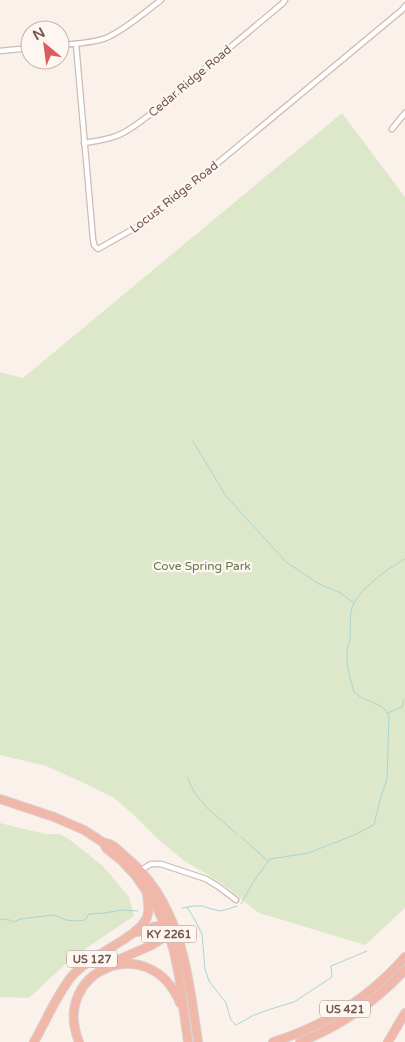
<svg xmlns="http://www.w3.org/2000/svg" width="405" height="1042" viewBox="0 0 405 1042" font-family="'Varela Round',sans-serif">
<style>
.green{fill:#dde8ca}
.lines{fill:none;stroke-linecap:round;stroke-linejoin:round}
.stream{stroke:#a8d5d1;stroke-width:1}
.minor-casing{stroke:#cfbab4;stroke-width:7}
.trunk-casing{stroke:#d8cfce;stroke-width:10}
.minor{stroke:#fff;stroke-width:4.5}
.trunk{stroke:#f1b8a9;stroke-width:8}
.labels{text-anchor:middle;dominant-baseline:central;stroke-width:4.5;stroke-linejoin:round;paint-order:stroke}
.shield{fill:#fef6f1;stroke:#9d8580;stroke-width:1}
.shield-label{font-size:11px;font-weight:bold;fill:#745450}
.street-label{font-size:12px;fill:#745450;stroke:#fef6f1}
.park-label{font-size:12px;fill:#627949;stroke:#fef6f1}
</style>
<rect width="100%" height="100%" fill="#fbf1eb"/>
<g class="green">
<polygon points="342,113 405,197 405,908 365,945 259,913 221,883 183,860 159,840 133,814 114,798 84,783 46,766 0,755 0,372 23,378"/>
<polygon points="0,823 45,834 60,834 70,840 103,866 129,897 134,916 73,957 29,998 0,997"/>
</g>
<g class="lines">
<g class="stream">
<polyline points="193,441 226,496 286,562 319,584 339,592 354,603"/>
<polyline points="388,713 402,707 404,700"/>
<polyline points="187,777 194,792 207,808 236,833"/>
<polyline points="241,837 268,861"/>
<path d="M241,904L254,881L270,859L308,853L352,836L374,825L380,800L387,779L389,716C383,701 364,703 354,692C351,680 346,667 347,654C347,649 349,644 350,639C351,629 349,619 352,608C357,590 389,568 405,559"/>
<polyline points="187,907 195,920 202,934 205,969 209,981 226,1003 231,1020 236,1025 254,1015 271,1009 294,1002 332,977 331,966 367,951"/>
<polyline points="182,908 194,906 203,906 211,909 221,911 237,906"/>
<polyline points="0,920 7,919 13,922 20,919 54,915 66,920 78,921 85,920 89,914 105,913 121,910 138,911"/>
</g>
<defs>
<g id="minor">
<polyline points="76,44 93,239 94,245 98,249 142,224 190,186 402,10 405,6"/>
<path d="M60,45C74,44 93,43 106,38C125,30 145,12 161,0"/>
<polyline points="0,51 30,48"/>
<polyline points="392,129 405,113"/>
<path d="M84,143C95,141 106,140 116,136C128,132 138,123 148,116L283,3L285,0"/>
<polyline points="138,872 151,864 161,864 206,879 219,887 236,900"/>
</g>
<g id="trunk">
<polyline points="0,799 54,817 84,830 104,843 106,848 122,861 135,875 155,904 169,934 174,952 179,976 188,1042"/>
<path d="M104,843C113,843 120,852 126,857C182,903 188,975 198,1042"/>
<polyline points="137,932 153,927 170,924"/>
<polyline points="111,963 152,945 172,932"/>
<path d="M34,1042C46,1021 57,994 72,976C89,955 140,937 147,917C150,910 148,902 147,895"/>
<path d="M79,1042C50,970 150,929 180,1003"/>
<path d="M273,1042C325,1026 369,998 405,957"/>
<path d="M300,1042C341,1026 375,1002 405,970"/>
<polyline points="388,1042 405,1013"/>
</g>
</defs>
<use href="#minor" class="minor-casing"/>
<use href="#trunk" class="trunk-casing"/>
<use href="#minor" class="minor"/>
<use href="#trunk" class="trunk"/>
</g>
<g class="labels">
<g class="shield">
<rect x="141.5" y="925.5" width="55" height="17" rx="4"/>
<rect x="67" y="950.5" width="50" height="17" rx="4"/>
<rect x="320" y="1000.5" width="50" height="17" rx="4"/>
</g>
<g class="shield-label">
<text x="169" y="934">KY 2261</text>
<text x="92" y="959">US 127</text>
<text x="345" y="1009">US 421</text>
</g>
<g class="street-label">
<text transform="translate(190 81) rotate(-40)">Cedar Ridge Road</text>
<text transform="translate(174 197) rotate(-38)">Locust Ridge Road</text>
</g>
<g class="park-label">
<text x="202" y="566">Cove Spring Park</text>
</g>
</g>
<g transform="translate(45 45) rotate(331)"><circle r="24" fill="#fef6f1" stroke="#c7b5b1"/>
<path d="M0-4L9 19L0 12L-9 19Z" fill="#da5c5e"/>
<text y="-8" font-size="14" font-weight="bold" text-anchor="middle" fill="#745450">N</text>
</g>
</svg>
